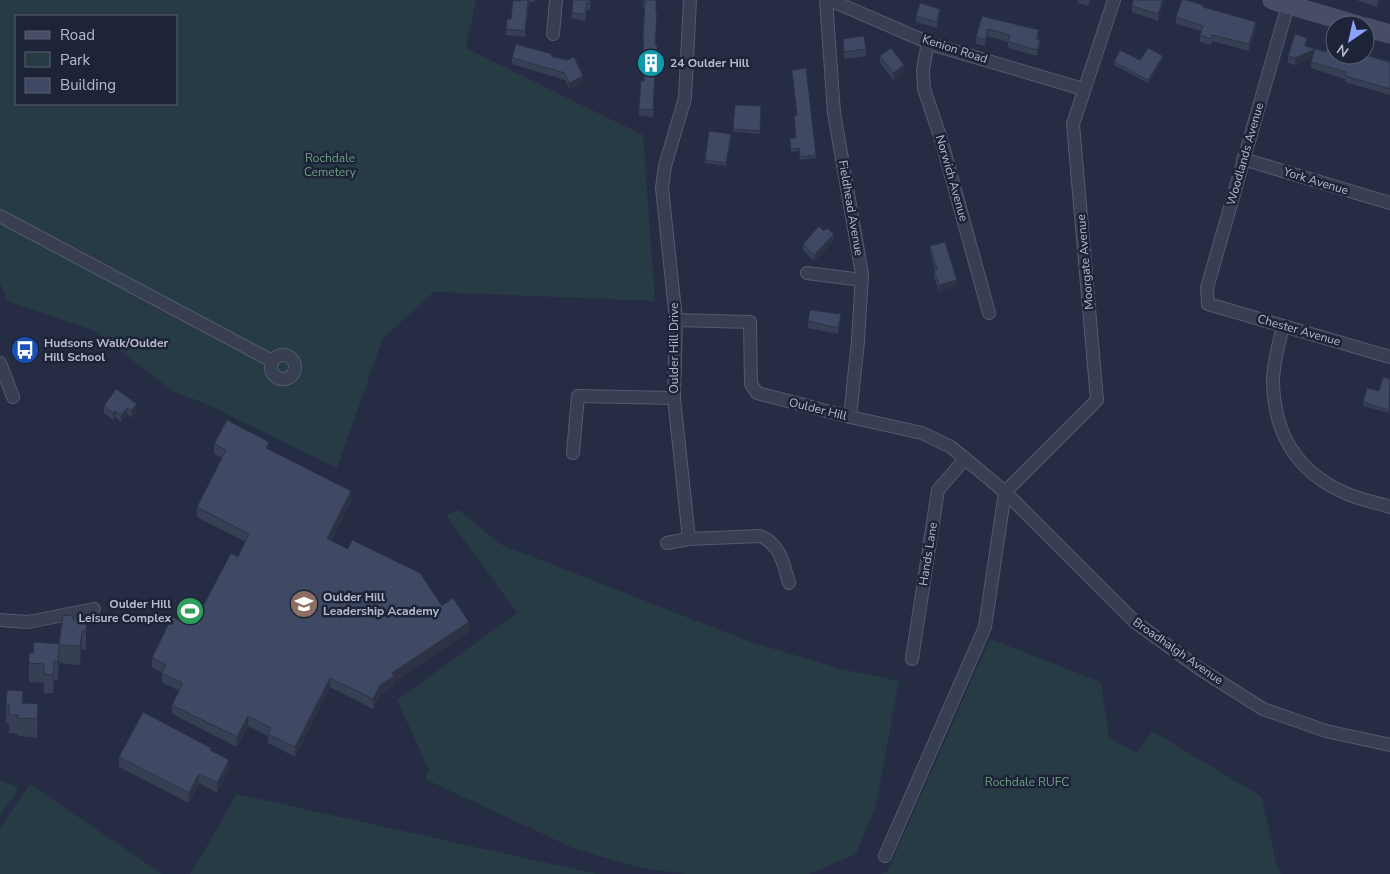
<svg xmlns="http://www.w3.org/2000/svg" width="1390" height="874" viewBox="0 0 1390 874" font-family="'Nunito Sans',sans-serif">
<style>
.green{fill:#273b44;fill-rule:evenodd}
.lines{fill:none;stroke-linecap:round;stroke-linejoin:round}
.street-casing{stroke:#545a6d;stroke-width:14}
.secondary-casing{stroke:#545a6d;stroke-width:19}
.street{stroke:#393f52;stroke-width:12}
.secondary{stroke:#474d66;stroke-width:18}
.wall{fill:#373f55}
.shaded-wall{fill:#2d3345}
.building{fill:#404963;stroke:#2d3345}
.labels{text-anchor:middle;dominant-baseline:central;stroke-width:5;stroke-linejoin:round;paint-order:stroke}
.street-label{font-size:12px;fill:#b6bbcc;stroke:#1e2438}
.poi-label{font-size:12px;font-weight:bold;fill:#b6bbcc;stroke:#1e2438;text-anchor:start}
.park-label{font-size:12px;fill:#6c9e81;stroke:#1e2438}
</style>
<rect width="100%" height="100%" fill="#252c43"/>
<g class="green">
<path d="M0,0H476L466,48L643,135L655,301L434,292L383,338L337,468L204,403L172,391L95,331L7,301L0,284ZM16,16H176V104H16Z"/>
<polygon points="459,510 500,544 748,641 841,669 899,681 876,806 856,854 809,874 685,874 637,867 575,849 425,779 429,770 397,700 517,613 446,515"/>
<polygon points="990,639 1101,682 1109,737 1136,753 1152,731 1262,797 1277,868 1281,874 881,874 887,872"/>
<polygon points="0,780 19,788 0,816"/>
<polygon points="30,784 162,874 0,874 0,828"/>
<polygon points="237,794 597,874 190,874 199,860"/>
</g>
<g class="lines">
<defs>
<g id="street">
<path d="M690,0L685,98L665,166L662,188L676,320L674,398L689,539L760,536C781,545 783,563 789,583"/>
<polyline points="826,0 834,113 862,274 858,341 850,417"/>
<polyline points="830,0 934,45 1083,89"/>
<polyline points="1288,5 1207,288 1208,304 1390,357"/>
<polyline points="553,34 556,0"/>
<polyline points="928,42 923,70 924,89 941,139 989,313"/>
<polyline points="1243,159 1390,203"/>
<polyline points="0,216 272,361"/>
<polyline points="807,273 862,280"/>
<polyline points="676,320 750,322 751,384 757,393 850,417 922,433 951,447 1005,492 1135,622 1200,669 1263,709 1326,731 1390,745"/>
<path d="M1283,326C1279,344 1273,363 1273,382C1274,432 1296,471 1343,492C1357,499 1374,502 1390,507"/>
<circle cx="283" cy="367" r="12"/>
<polyline points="0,363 13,397"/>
<polyline points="573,453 578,396 674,398"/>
<polyline points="1005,492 1097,400 1073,124 1114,0"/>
<polyline points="667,543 689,539"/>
<polyline points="0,620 28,622 94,609"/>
<polyline points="912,659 938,490 965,459"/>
<polyline points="885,856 985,627 1005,492"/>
</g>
<g id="secondary">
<polyline points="1272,0 1358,25"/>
<polyline points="1365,27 1390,34"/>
</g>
</defs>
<use href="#street" class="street-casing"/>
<use href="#secondary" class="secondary-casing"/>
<use href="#street" class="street"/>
<use href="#secondary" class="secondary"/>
</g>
<g class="wall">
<polygon points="519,0 535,0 534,2 529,2 525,37 506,35 506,29 511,19"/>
<polygon points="591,0 590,10 587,9 585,21 572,19 572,13"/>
<polygon points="643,0 656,13 656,45 657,45 657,76 655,75 653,117 639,116 639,109 644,81 645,8 643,8"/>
<polygon points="1078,0 1090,0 1088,6 1078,3"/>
<polygon points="1133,0 1165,0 1158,21 1132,12 1132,6"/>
<polygon points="1356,0 1379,0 1377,7"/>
<polygon points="1203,7 1256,28 1249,51 1212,41 1211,45 1200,42 1200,35 1201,31 1176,24 1176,17"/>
<polygon points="940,15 937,28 916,22 916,16"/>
<polygon points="982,16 1039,37 1038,40 1040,47 1037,56 1008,48 1008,42 988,36 985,46 976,44 976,37"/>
<polygon points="843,39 866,49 866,56 844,59"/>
<polygon points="1307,44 1307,46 1326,52 1390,62 1390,95 1345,82 1345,79 1311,68 1311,62 1313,56 1295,65 1288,63 1288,56"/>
<polygon points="552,56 583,83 569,89 565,80 512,64 512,58"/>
<polygon points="880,56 904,72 893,80 880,63"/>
<polygon points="1163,59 1148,83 1114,65 1114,62"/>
<polygon points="792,70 816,155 816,158 800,160 799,151 791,152 790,138 796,138 794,116 797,115"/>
<polygon points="735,105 761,106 760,134 733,132"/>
<polygon points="731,137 726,166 705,163 705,160"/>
<polygon points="824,231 834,241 814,261 803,250 803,244"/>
<polygon points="930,246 957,286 939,292 934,277 934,271 935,271 930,252"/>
<polygon points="808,321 841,321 838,334 808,328"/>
<polygon points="1390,379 1389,413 1363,406 1363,402 1379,391"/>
<polygon points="116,389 137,410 131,418 127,414 121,422 115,417 113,420 104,413 104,406"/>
<polygon points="214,444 269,450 351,501 331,541 442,606 469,632 394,682 394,686 380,695 373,709 330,687 295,757 268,743 268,736 248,726 237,747 172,714 172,705 179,691 162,682 162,673 152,667 152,658 202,608 238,557 246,542 197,517 197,507 222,458 214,454"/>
<polygon points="73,620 86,621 86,650 82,649 80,665 59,663 58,680 54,680 53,693 44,693 44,683 29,682 29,663 33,653 59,644"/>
<polygon points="23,703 38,704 37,738 18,736 18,734 9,733 9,723 6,723 6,704"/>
<polygon points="211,751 229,770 217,793 199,783 189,803 119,767 119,757"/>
</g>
<g class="shaded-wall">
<polygon points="528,0 529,0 525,37 525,31"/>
<polygon points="1163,0 1165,0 1158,21 1158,14"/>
<polygon points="940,9 940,15 937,28 937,22"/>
<polygon points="1256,22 1256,28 1249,51 1249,44"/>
<polygon points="988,29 988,36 985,46 985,40"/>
<polygon points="1040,40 1040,47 1037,56 1037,50"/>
<polygon points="1315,49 1315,55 1295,65 1295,58"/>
<polygon points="1163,56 1163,59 1148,83 1148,80"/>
<polygon points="904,65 904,72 893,80 893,73"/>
<polygon points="583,76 583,83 569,89 569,83"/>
<polygon points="834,234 834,241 814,261 814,255"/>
<polygon points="957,280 957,286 939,292 939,285"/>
<polygon points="841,314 841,321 838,334 838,328"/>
<polygon points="137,404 137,410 131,418 131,411"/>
<polygon points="127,408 127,414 121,422 121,415"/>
<polygon points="115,411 115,417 113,420 113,413"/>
<polygon points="269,442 269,452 266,448"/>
<polygon points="351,491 351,501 327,548 327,539"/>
<polygon points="469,622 469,632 394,682 394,686 380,695 373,709 373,699 380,685 392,673"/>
<polygon points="82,631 82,649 80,665 80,646"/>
<polygon points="59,645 59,663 58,680 58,662"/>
<polygon points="54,661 54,680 53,693 53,675"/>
<polygon points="330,678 330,687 295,757 295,747"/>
<polygon points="38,704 38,722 37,738 37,719"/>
<polygon points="248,716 248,726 237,747 237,737"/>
<polygon points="229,760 229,770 217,793 217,783"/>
<polygon points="199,774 199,783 189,803 189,793"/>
</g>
<g class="building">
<polygon points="513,0 519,1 519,0 528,0 525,31 506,29 507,19 511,19"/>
<polygon points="573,0 590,0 590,3 587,3 585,14 572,13"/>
<polygon points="644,0 656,0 656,13 657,13 655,45 657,45 657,69 655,69 653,110 639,109 641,81 644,81 643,35 645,1 643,1"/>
<polygon points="1133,0 1163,0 1158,14 1132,6"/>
<polygon points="1182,0 1186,0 1203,5 1203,7 1256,22 1249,44 1212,35 1211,39 1200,35 1203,26 1176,17"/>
<polygon points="920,3 940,9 937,22 916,16"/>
<polygon points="982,16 1039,30 1036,39 1040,40 1037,50 1008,42 1010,35 988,29 985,40 976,37"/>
<polygon points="1295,34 1307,38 1305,46 1326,52 1328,44 1335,46 1335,55 1365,55 1390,62 1390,89 1345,76 1346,72 1311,62 1315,49 1295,58 1288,56"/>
<polygon points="864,36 866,49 844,52 843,39"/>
<polygon points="516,44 552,54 551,56 567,60 574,57 583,76 569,83 565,73 512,58"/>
<polygon points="891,48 904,65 893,73 880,56"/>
<polygon points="1148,48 1163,56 1148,80 1114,62 1120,50 1140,60"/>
<polygon points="806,68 816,155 800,157 799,148 791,149 790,138 796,138 794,116 797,115 792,70"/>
<polygon points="735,105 761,106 760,131 733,129"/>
<polygon points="709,131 731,134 726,163 705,160"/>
<polygon points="819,226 824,231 827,228 834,234 814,255 803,244"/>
<polygon points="945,242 957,280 939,285 934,271 937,270 930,246"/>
<polygon points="810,310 841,314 838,328 808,321"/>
<polygon points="1383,377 1390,379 1389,410 1363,402 1367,388 1379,391"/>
<polygon points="116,389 137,404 131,411 127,408 121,415 115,411 113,413 104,406"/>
<polygon points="227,420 269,442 266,448 351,491 327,539 348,549 352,540 420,573 442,606 453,598 469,622 392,673 394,676 380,685 373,699 330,678 295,747 268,734 271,728 248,716 237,737 172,705 183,683 162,673 166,665 152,658 172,617 187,624 196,605 202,608 231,553 238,557 249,534 197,507 226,450 214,444"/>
<polygon points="63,615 73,616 73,620 86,621 86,631 82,631 80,646 59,645 58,662 54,661 53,675 44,674 44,664 29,663 29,653 33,653 34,642 59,644"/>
<polygon points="7,690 23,691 22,703 38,704 37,719 18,718 18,715 9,715 9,705 6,704"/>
<polygon points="143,712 211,748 210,750 229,760 217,783 199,774 189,793 119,757"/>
</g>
<defs>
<symbol id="building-disc" viewBox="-11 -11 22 22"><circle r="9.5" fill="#0f9aa8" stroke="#1e2438"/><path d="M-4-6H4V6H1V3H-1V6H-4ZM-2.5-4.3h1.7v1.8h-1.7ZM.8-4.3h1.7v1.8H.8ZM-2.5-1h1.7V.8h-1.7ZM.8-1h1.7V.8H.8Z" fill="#fff"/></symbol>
<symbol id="bus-disc" viewBox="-11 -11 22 22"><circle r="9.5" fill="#1a4fb4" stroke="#1e2438"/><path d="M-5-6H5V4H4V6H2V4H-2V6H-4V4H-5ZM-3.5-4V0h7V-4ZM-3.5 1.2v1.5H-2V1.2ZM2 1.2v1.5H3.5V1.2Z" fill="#fff"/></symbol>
<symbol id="school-disc" viewBox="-11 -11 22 22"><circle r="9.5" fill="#8d6e63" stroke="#1e2438"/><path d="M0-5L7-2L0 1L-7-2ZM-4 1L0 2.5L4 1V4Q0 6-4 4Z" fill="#fff"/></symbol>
<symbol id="stadium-disc" viewBox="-11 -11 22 22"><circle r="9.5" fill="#2e9e5b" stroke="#1e2438"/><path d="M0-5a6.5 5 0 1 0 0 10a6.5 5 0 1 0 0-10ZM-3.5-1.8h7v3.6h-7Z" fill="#fff"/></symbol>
</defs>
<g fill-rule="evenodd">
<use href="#building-disc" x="635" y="47" width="32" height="32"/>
<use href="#bus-disc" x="9" y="334" width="32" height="32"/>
<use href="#school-disc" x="288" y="588" width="32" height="32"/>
<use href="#stadium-disc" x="174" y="595" width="32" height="32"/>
</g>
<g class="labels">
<g class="street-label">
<text transform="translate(955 49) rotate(18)">Kenion Road</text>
<text transform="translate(1245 154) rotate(-74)">Woodlands Avenue</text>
<text transform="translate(952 178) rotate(74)">Norwich Avenue</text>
<text transform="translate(1316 181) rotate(17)">York Avenue</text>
<text transform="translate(851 208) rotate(80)">Fieldhead Avenue</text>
<text transform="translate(1085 262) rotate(-95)">Moorgate Avenue</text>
<text transform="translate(1299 330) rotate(16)">Chester Avenue</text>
<text transform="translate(674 348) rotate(-90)">Oulder Hill Drive</text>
<text transform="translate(818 409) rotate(14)">Oulder Hill</text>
<text transform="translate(928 554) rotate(-81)">Hands Lane</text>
<text transform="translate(1178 651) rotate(35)">Broadhalgh Avenue</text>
</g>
<g class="poi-label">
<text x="670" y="63">24 Oulder Hill</text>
<text x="44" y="343">Hudsons Walk/Oulder<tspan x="44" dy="14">Hill School</tspan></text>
<text x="323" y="597">Oulder Hill<tspan x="323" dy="14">Leadership Academy</tspan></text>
<text x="171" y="604" text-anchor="end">Oulder Hill<tspan x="171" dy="14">Leisure Complex</tspan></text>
</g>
<g class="park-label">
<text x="330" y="158">Rochdale<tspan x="330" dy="14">Cemetery</tspan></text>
<text x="1027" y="782">Rochdale RUFC</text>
</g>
</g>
<rect x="15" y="15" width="162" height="90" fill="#1e2438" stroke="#5b6073"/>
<rect x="25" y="31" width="25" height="8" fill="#474d66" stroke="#5b6073"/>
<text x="60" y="40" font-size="15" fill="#b6bbcc">Road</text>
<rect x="25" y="52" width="25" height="15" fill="#273b44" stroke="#5b6073"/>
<text x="60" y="65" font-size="15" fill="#b6bbcc">Park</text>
<rect x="25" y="78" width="25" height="15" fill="#404963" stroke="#5b6073"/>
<text x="60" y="90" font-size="15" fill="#b6bbcc">Building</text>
<g transform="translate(1350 40) rotate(214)"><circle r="24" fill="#1e2438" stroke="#5b6073"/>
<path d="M0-4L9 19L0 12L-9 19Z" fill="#8aa1fe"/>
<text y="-8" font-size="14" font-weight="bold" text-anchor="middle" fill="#b6bbcc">N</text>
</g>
</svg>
